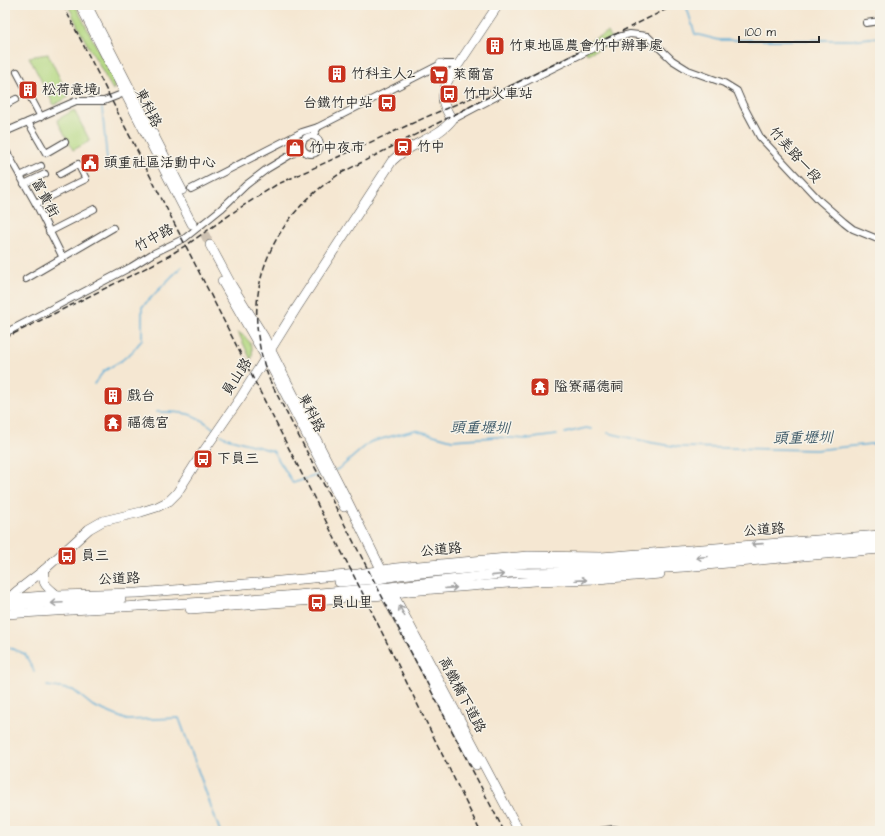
<svg xmlns="http://www.w3.org/2000/svg" width="885" height="836" viewBox="0 0 885 836" font-family="'Architects Daughter','LXGW WenKai TC',sans-serif">
<style>
.green{fill:#b3d881;stroke:#6f8256}
.lines{fill:none;stroke-linecap:round;stroke-linejoin:round}
.stream{stroke:#5bacd6;stroke-width:1.5}
.secondary-tunnel{stroke:#cdc1b1;stroke-width:9;stroke-dasharray:9 4.5;stroke-linecap:butt}
.street-casing{stroke:#494744;stroke-width:8}
.secondary-casing{stroke:#494744;stroke-width:10}
.street{stroke:#fff;stroke-width:6}
.secondary{stroke:#fff;stroke-width:9}
.rail{stroke:#2b2b2b;stroke-width:1.5;stroke-dasharray:6 3;stroke-linecap:butt}
.oneway{stroke:#a0a0a0}
.labels{text-anchor:middle;dominant-baseline:central;stroke-width:3;stroke-linejoin:round;paint-order:stroke}
.poi-label{font-size:14px;fill:#2b2b2b;stroke:#f7f3e8;text-anchor:start}
.street-label{font-size:14px;fill:#2b2b2b;stroke:#f7f3e8}
.water-label{font-size:15px;font-style:italic;fill:#3c5867;stroke:#f7f3e8}
</style>
<rect width="100%" height="100%" fill="#f7f3e8"/>
<filter id="ink" filterUnits="userSpaceOnUse"><feTurbulence type="fractalNoise" baseFrequency=".025" numOctaves="2"/><feDisplacementMap in="SourceGraphic" scale="8" xChannelSelector="R" yChannelSelector="G"/><feConvolveMatrix kernelMatrix="1 2 1 2 8 2 1 2 1" color-interpolation-filters="sRGB"/></filter>
<filter id="wash" filterUnits="userSpaceOnUse"><feTurbulence type="fractalNoise" baseFrequency=".012" numOctaves="4" result="noise"/><feDisplacementMap in="SourceGraphic" scale="16" xChannelSelector="R" yChannelSelector="G"/><feGaussianBlur stdDeviation="0.9" result="paint"/><feColorMatrix in="noise" values="0 0 0 0 0 0 0 0 0 0 0 0 0 0 0 0 0 1.4 0 .05"/><feComposite in="paint" operator="in"/></filter>
<g filter="url(#wash)">
<rect width="100%" height="100%" fill="#f5e7d2"/>
<g class="green">
<polygon points="68,5 75,5 116,84 113,90 81,33"/>
<polygon points="608,32 613,42 587,54 582,44"/>
<polygon points="48,54 69,97 54,105 29,57"/>
<polygon points="74,110 90,141 73,150 57,120"/>
<path d="M238,332C250,340 255,346 251,360Z"/>
</g>
<g class="lines">
<g class="stream">
<polyline points="686,5 695,34 719,40 851,40 880,37"/>
<polyline points="102,108 108,170"/>
<polyline points="94,384 104,371 121,361 132,352 142,340 142,307 181,267"/>
<path d="M156,412C183,412 192,411 214,429"/>
<polyline points="565,433 586,428 592,429"/>
<polyline points="608,433 653,443 680,447 816,450 871,444 880,445"/>
<polyline points="221,435 224,437 273,451 293,483 324,473"/>
<polyline points="335,470 339,469 370,442 415,430 452,440 496,437 526,439 557,435"/>
<polyline points="5,646 25,654 34,671"/>
<polyline points="47,686 73,690 93,706 127,720 179,718 220,831"/>
</g>
</g>
</g>
<g filter="url(#ink)">
<g class="lines">
<polyline class="secondary-tunnel" points="198,221 210,245"/>
<defs>
<g id="street">
<polyline points="866,23 880,21"/>
<polyline points="17,72 41,117"/>
<polyline points="5,105 16,99"/>
<polyline points="452,120 507,91 614,38 630,34 647,36 672,60 688,70 724,83 737,91 743,105 760,137 820,201 844,222 853,229 880,240"/>
<polyline points="28,122 46,153 65,142"/>
<polyline points="5,132 76,101 104,101 127,92"/>
<circle cx="311" cy="145" r="9"/>
<polyline points="313,136 318,127 441,64 458,64"/>
<polyline points="5,149 36,204 63,258"/>
<polyline points="20,176 41,166"/>
<polyline points="24,184 45,174"/>
<polyline points="191,189 302,132 318,127"/>
<polyline points="36,204 86,179 78,164 60,174"/>
<polyline points="49,232 94,209"/>
<polyline points="26,279 113,228"/>
<polyline points="5,333 131,267 152,254 185,238 221,209 246,185 267,169 302,148"/>
<polyline points="600,831 613,829 624,831"/>
</g>
<g id="secondary">
<polyline points="80,5 192,224"/>
<polyline points="87,5 182,190"/>
<polyline points="441,64 448,76 448,80"/>
<polyline points="210,245 232,286 264,337 343,492 384,575"/>
<polyline points="222,281 272,368 344,507"/>
<path d="M44,570C42,585 46,586 57,595"/>
<polyline points="339,582 378,579 400,575 530,563 593,564 681,559 880,541"/>
<polyline points="391,590 519,831"/>
<polyline points="383,591 476,765"/>
<polyline points="5,599 57,595 138,593 234,585 358,574 396,568 528,556 601,557 880,535"/>
<path d="M7,600L17,591L44,570L89,529L103,521L141,512L157,507L169,501L177,493L201,455L241,397L297,307L392,161C409,143 437,139 452,120C442,102 440,101 448,80L498,5"/>
<polyline points="5,605 15,605 121,599"/>
<polyline points="190,609 385,595 409,591 535,581 597,579 660,574"/>
<polyline points="5,614 239,600 390,587 406,585 510,573 596,572 684,567 880,549"/>
</g>
</defs>
<use href="#street" class="street-casing"/>
<use href="#secondary" class="secondary-casing"/>
<use href="#street" class="street"/>
<use href="#secondary" class="secondary"/>
<g class="rail">
<polyline points="63,5 361,590 480,831"/>
<polyline points="5,338 140,271 165,258 188,244 238,209 276,185 424,118 496,87"/>
<path d="M504,831L270,381C237,298 267,220 341,173L504,89L675,5"/>
</g>
</g>
<defs><path id="oneway-shaft" d="M-6 0H5M1.5-3L5.5 0L1.5 3" fill="none" stroke-width="1.6" stroke-linecap="round" stroke-linejoin="round"/></defs>
<g class="oneway">
<use href="#oneway-shaft" transform="translate(757 544) rotate(176)"/>
<use href="#oneway-shaft" transform="translate(702 557) rotate(175)"/>
<use href="#oneway-shaft" transform="translate(498 575) rotate(-6)"/>
<use href="#oneway-shaft" transform="translate(581 580) rotate(-2)"/>
<use href="#oneway-shaft" transform="translate(451 588) rotate(-4)"/>
<use href="#oneway-shaft" transform="translate(57 603) rotate(177)"/>
<use href="#oneway-shaft" transform="translate(402 611) rotate(-117)"/>
</g>
</g>
<defs>
<symbol id="building-square" viewBox="-11 -11 22 22"><rect x="-9" y="-9" width="18" height="18" rx="4" fill="#c8321e" stroke="#f7f3e8"/><path d="M-4-6H4V6H1V3H-1V6H-4ZM-2.5-4.3h1.7v1.8h-1.7ZM.8-4.3h1.7v1.8H.8ZM-2.5-1h1.7V.8h-1.7ZM.8-1h1.7V.8H.8Z" fill="#fff"/></symbol>
<symbol id="supermarket-square" viewBox="-11 -11 22 22"><rect x="-9" y="-9" width="18" height="18" rx="4" fill="#c8321e" stroke="#f7f3e8"/><path d="M-6-5.5h2.5l.6 2H6L4.5 2H-2.5L-4.4-4H-6ZM-1.5 3.2a1.3 1.3 0 1 0 .1 0ZM3 3.2a1.3 1.3 0 1 0 .1 0Z" fill="#fff"/></symbol>
<symbol id="bus-square" viewBox="-11 -11 22 22"><rect x="-9" y="-9" width="18" height="18" rx="4" fill="#c8321e" stroke="#f7f3e8"/><path d="M-5-6H5V4H4V6H2V4H-2V6H-4V4H-5ZM-3.5-4V0h7V-4ZM-3.5 1.2v1.5H-2V1.2ZM2 1.2v1.5H3.5V1.2Z" fill="#fff"/></symbol>
<symbol id="station-square" viewBox="-11 -11 22 22"><rect x="-9" y="-9" width="18" height="18" rx="4" fill="#c8321e" stroke="#f7f3e8"/><path d="M-3-6H3Q5-6 5-4V2Q5 4 3 4L4.5 6H3L1.5 4h-3L-3 6H-4.5L-3 4Q-5 4-5 2V-4Q-5-6-3-6ZM-3.5-4v3h7v-3ZM-3.5 1v1.5H-2V1ZM2 1v1.5H3.5V1Z" fill="#fff"/></symbol>
<symbol id="shop-square" viewBox="-11 -11 22 22"><rect x="-9" y="-9" width="18" height="18" rx="4" fill="#c8321e" stroke="#f7f3e8"/><path d="M-5-2.5h2.3a2.7 3.5 0 0 1 5.4 0H5L5.5 6h-11ZM-1.5-2.5h3a1.5 2.3 0 0 0-3 0Z" fill="#fff"/></symbol>
<symbol id="civic-square" viewBox="-11 -11 22 22"><rect x="-9" y="-9" width="18" height="18" rx="4" fill="#c8321e" stroke="#f7f3e8"/><path d="M-.6-6.5H3V-4.5H.6V-3L4-1V1h2V6H-6V1h2V-1L-.6-3ZM-1.2 2.5V6h2.4V2.5Z" fill="#fff"/></symbol>
<symbol id="temple-square" viewBox="-11 -11 22 22"><rect x="-9" y="-9" width="18" height="18" rx="4" fill="#c8321e" stroke="#f7f3e8"/><path d="M0-6L5-2H3V0L6.5 2.5H4V6H1.5V3h-3V6H-4V2.5H-6.5L-3 0V-2H-5Z" fill="#fff"/></symbol>
</defs>
<g fill-rule="evenodd">
<use href="#building-square" x="484" y="35" width="22" height="22"/>
<use href="#building-square" x="326" y="63" width="22" height="22"/>
<use href="#supermarket-square" x="428" y="64" width="22" height="22"/>
<use href="#building-square" x="17" y="79" width="22" height="22"/>
<use href="#bus-square" x="438" y="83" width="22" height="22"/>
<use href="#bus-square" x="376" y="92" width="22" height="22"/>
<use href="#station-square" x="392" y="136" width="22" height="22"/>
<use href="#shop-square" x="284" y="137" width="22" height="22"/>
<use href="#civic-square" x="79" y="152" width="22" height="22"/>
<use href="#temple-square" x="529" y="376" width="22" height="22"/>
<use href="#building-square" x="102" y="385" width="22" height="22"/>
<use href="#temple-square" x="102" y="412" width="22" height="22"/>
<use href="#bus-square" x="192" y="448" width="22" height="22"/>
<use href="#bus-square" x="56" y="545" width="22" height="22"/>
<use href="#bus-square" x="306" y="592" width="22" height="22"/>
</g>
<g class="labels">
<g class="poi-label">
<text x="509" y="46">竹東地區農會竹中辦事處</text>
<text x="351" y="74">竹科主人2</text>
<text x="453" y="75">萊爾富</text>
<text x="42" y="90">松荷意境1</text>
<text x="463" y="94">竹中火車站</text>
<text x="373" y="103" text-anchor="end">台鐵竹中站</text>
<text x="417" y="147">竹中</text>
<text x="309" y="148">竹中夜市</text>
<text x="104" y="163">頭重社區活動中心</text>
<text x="554" y="387">隘寮福德祠</text>
<text x="127" y="396">戲台</text>
<text x="127" y="423">福德宮</text>
<text x="217" y="459">下員三</text>
<text x="81" y="556">員三</text>
<text x="331" y="603">員山里</text>
</g>
<g class="street-label">
<text transform="translate(148 108) rotate(63)">東科路</text>
<text transform="translate(795 155) rotate(48)">竹美路一段</text>
<text transform="translate(45 198) rotate(62)">富貴街</text>
<text transform="translate(154 238) rotate(-28)">竹中路</text>
<text transform="translate(237 377) rotate(-57)">員山路</text>
<text transform="translate(311 413) rotate(63)">東科路</text>
<text transform="translate(764 530) rotate(-4)">公道路</text>
<text transform="translate(441 550) rotate(-5)">公道路</text>
<text transform="translate(119 579) rotate(-2)">公道路</text>
<text transform="translate(462 695) rotate(62)">高鐵橋下道路</text>
</g>
<g class="water-label">
<text transform="translate(480 428) rotate(1)">頭重壢圳</text>
<text transform="translate(803 438) rotate(-1)">頭重壢圳</text>
</g>
</g>
<rect width="885" height="836" fill="none" stroke="#f7f3e8" stroke-width="20"/>
<path d="M739 36v6h80v-6" fill="none" stroke="#2b2b2b" stroke-width="2"/>
<text x="745" y="36" font-size="12" fill="#2b2b2b" stroke="#f7f3e8" stroke-width="3" paint-order="stroke">100 m</text>
</svg>
